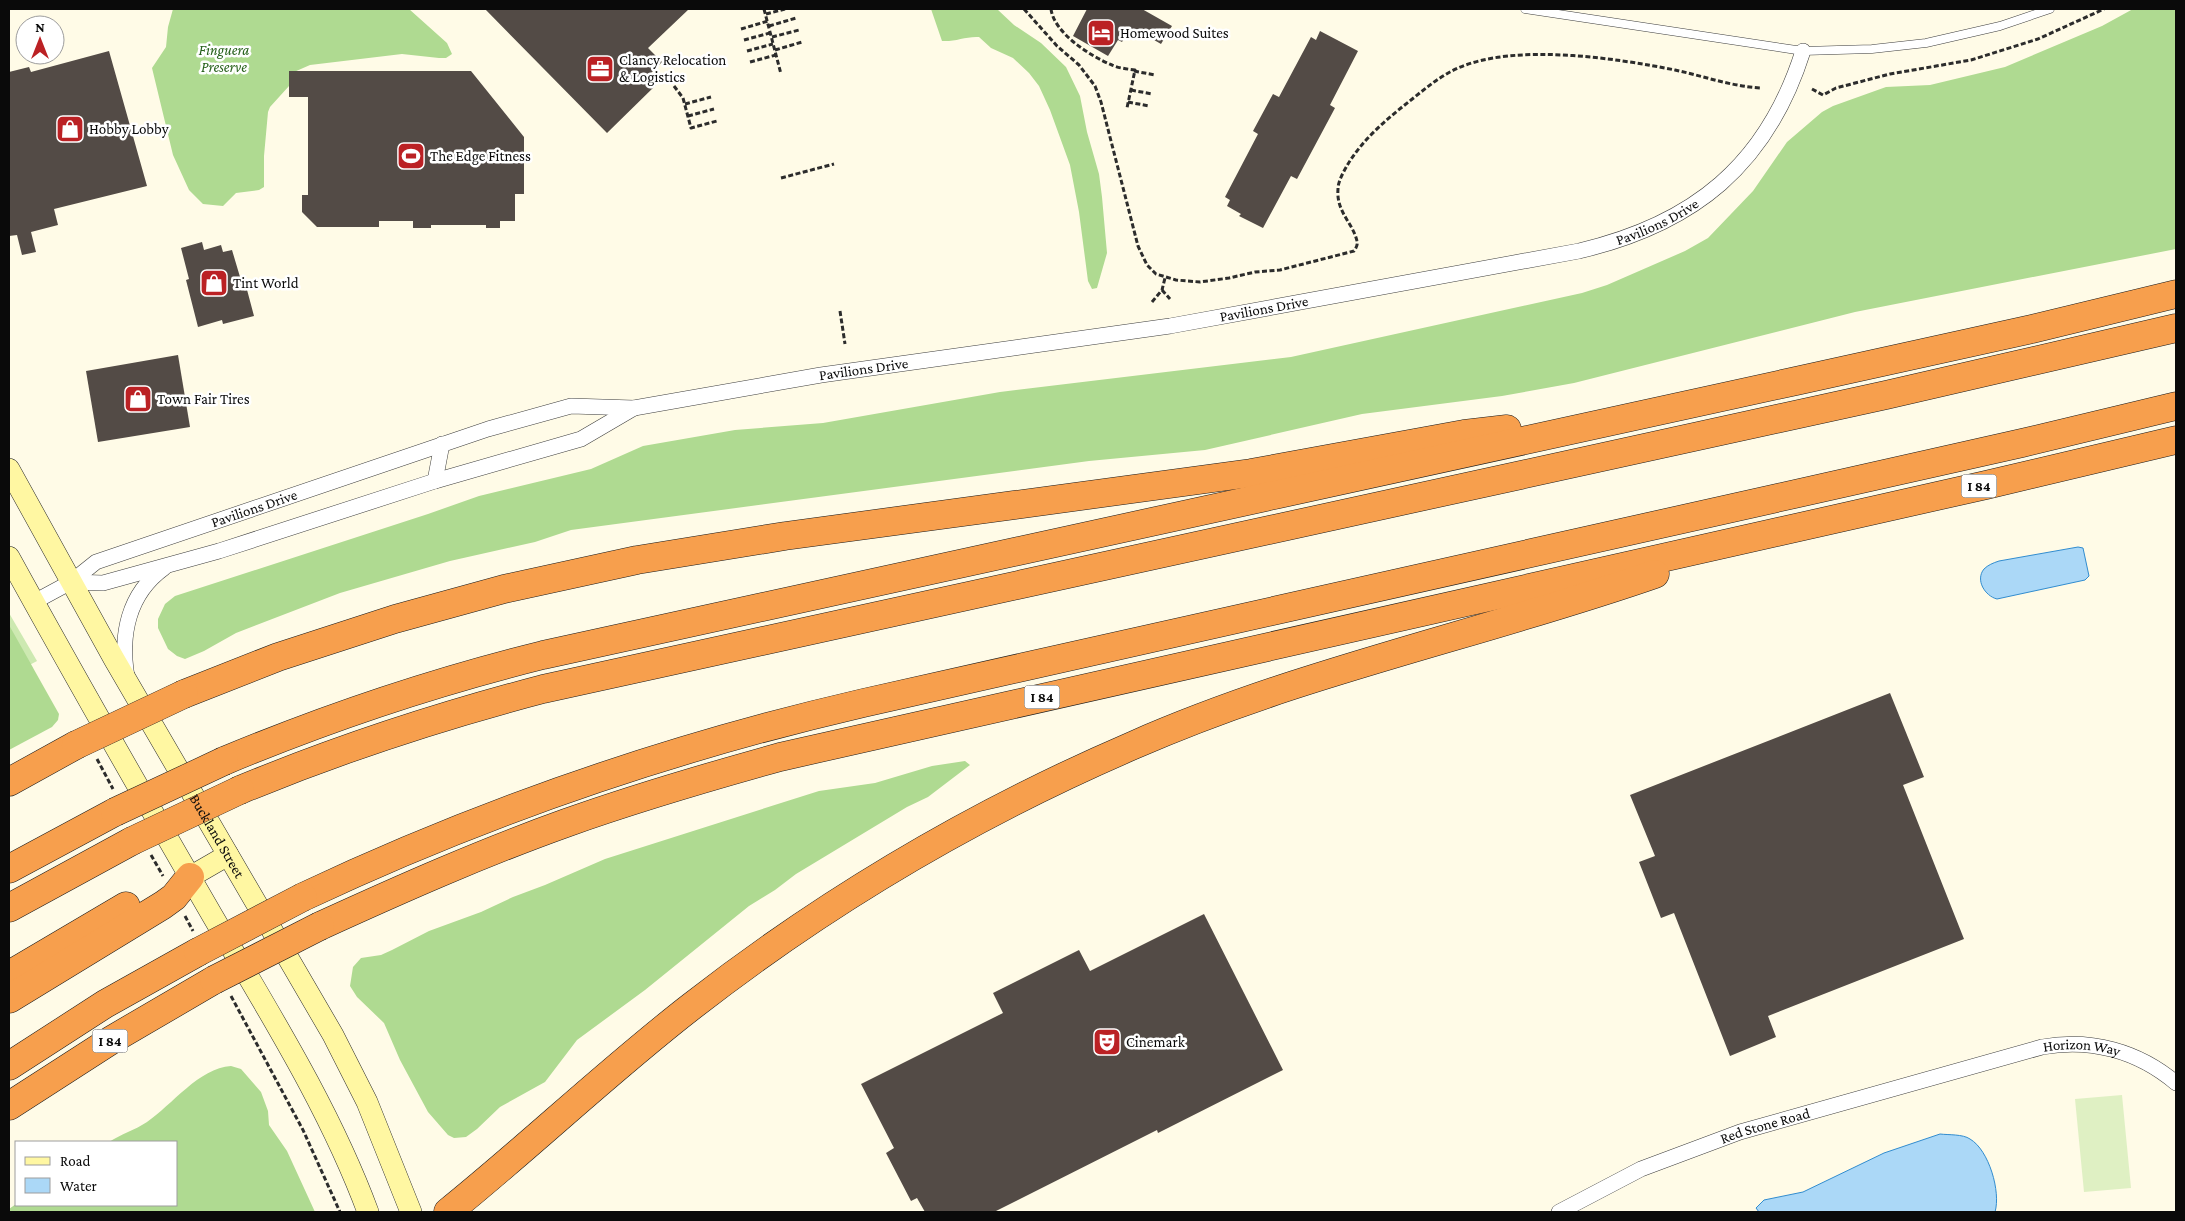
<svg xmlns="http://www.w3.org/2000/svg" width="2185" height="1221" viewBox="0 0 2185 1221" font-family="'Crimson Pro',serif">
<style>
.green{fill:#cde9b1}
.forest{fill:#afda91}
.pitch{fill:#dff0c3}
.water{fill:#abd8f7;stroke:#318ccf}
.building{fill:#534b46}
.lines{fill:none;stroke-linecap:round;stroke-linejoin:round}
.service-casing{stroke:#3d3d3d;stroke-width:9}
.minor-casing{stroke:#3d3d3d;stroke-width:16}
.secondary-casing{stroke:#2c2c2c;stroke-width:22}
.motorway-casing{stroke:#1b1b1b;stroke-width:29}
.path{stroke:#2c2c2c;stroke-width:3;stroke-dasharray:5 2.5;stroke-linecap:butt}
.service{stroke:#fff;stroke-width:8}
.minor{stroke:#fff;stroke-width:15}
.secondary{stroke:#fff7a2;stroke-width:21}
.motorway{stroke:#f79f4d;stroke-width:28}
.motorway-bridge-casing{stroke:#1b1b1b;stroke-width:29;stroke-linecap:butt}
.motorway-bridge{stroke:#f79f4d;stroke-width:28}
.labels{text-anchor:middle;dominant-baseline:central;stroke-width:5;stroke-linejoin:round;paint-order:stroke}
.shield{fill:#fff;stroke:#545454;stroke-width:1}
.shield-label{font-size:14px;font-weight:bold;fill:#0a0a0a}
.poi-label{font-size:15px;fill:#0a0a0a;stroke:#fff;text-anchor:start}
.park-label{font-size:15px;font-style:italic;fill:#27611b;stroke:#fff}
.street-label{font-size:15px;fill:#0a0a0a;stroke:#fff}
</style>
<rect width="100%" height="100%" fill="#fffbe7"/>
<polygon class="green" points="9,613 37,661 9,676"/>
<g class="forest">
<polygon points="173,9 409,9 447,43 452,54 446,58 439,58 402,54 310,65 294,72 289,86 270,107 268,112 264,156 264,187 259,190 236,193 223,206 203,204 189,190 173,155 152,68 166,47 168,27"/>
<path d="M931,9H997L1014,25L1041,43L1066,67L1080,96L1087,132L1099,174L1102,197L1107,253L1097,288L1092,289L1088,281L1079,212L1070,165L1050,110L1039,86L1029,73L1013,58L991,48L979,37C966,36 955,42 942,41Z"/>
<polygon points="2133,9 2176,9 2176,249 1855,312 1574,383 1502,396 1362,414 1205,450 1089,461 571,530 535,542 450,561 340,593 236,633 204,651 185,659 177,656 168,649 158,628 158,619 165,604 175,596 428,514 479,496 591,469 643,446 735,430 823,423 1000,392 1291,357 1582,293 1607,285 1685,251 1708,238 1753,191 1787,142 1822,112 1833,106 1886,87 1930,85 2005,67 2102,26"/>
<polygon points="9,625 59,714 58,720 52,727 9,750"/>
<polygon points="965,761 970,765 928,797 907,807 796,874 775,890 749,906 645,990 577,1040 545,1082 500,1107 477,1129 466,1137 454,1138 448,1135 428,1112 400,1060 384,1023 357,997 350,986 353,967 361,958 381,955 392,950 429,931 481,912 513,897 545,885 605,859 819,791 875,783 932,766"/>
<path d="M231,1066L241,1069L261,1092L268,1111L269,1125L287,1151L315,1212H9V1209L16,1204L176,1205V1142H109C121,1134 135,1130 147,1122C172,1105 199,1068 231,1066Z"/>
</g>
<polygon class="pitch" points="2122,1095 2131,1188 2084,1192 2075,1099"/>
<g class="water">
<path d="M2078,547L2083,548L2089,576L2085,580L1997,599C1985,596 1975,580 1984,569C1988,565 1993,563 1999,561Z"/>
<path d="M1940,1134C1948,1135 1963,1134 1970,1139C1989,1150 2001,1192 1995,1212H1759L1756,1208L1764,1200L1803,1192L1884,1153Z"/>
</g>
<g class="building">
<polygon points="485,9 689,9 648,48 662,62 648,76 656,85 607,133"/>
<polygon points="1087,9 1142,9 1172,26 1161,44 1135,29 1134,31 1130,29 1122,42 1118,40 1108,56 1073,36"/>
<polygon points="1320,31 1358,51 1330,105 1335,108 1297,179 1291,176 1263,228 1239,216 1241,214 1227,206 1230,200 1225,197 1258,134 1253,131 1273,94 1279,97 1311,37 1316,40"/>
<polygon points="109,51 147,186 54,209 58,225 31,232 36,252 22,255 17,235 9,236 9,72 29,67 31,72"/>
<polygon points="289,71 471,71 524,137 524,194 515,194 515,221 500,221 500,228 486,228 486,225 431,225 431,228 413,228 413,221 379,221 379,227 317,227 302,212 302,195 308,195 308,97 289,97"/>
<polygon points="202,242 204,250 221,245 223,252 232,250 243,287 246,286 254,316 223,324 222,320 198,327 186,280 189,279 181,248"/>
<polygon points="178,355 190,427 98,442 86,371"/>
<polygon points="1890,693 1924,777 1903,785 1964,939 1768,1016 1776,1037 1730,1056 1674,913 1661,918 1639,862 1655,856 1630,795"/>
<polygon points="1204,914 1283,1070 1158,1133 1157,1130 994,1212 925,1212 917,1198 911,1201 886,1153 894,1148 861,1084 1003,1013 993,993 1079,950 1090,971"/>
</g>
<g class="lines">
<defs>
<polyline id="service" points="1525,9 1803,51 1872,49 1926,43 2000,26 2050,9"/>
<g id="minor">
<polyline points="435,481 442,444"/>
<polyline points="71,582 103,583 219,551 435,481 581,439 634,408"/>
<path id="s1" d="M34,602L71,582L96,562L488,429L571,406L634,408L821,375L1170,326L1579,251C1694,224 1767,165 1803,51"/>
<path d="M127,677C120,635 128,594 164,568"/>
<path id="s2" d="M1559,1212L1641,1169L1740,1132L2042,1047C2091,1038 2138,1051 2176,1083"/>
</g>
<g id="secondary">
<path id="s3" d="M9,469L114,659L333,1035L367,1102L411,1212"/>
<path d="M9,557C75,677 143,796 212,915C268,1011 329,1107 368,1212"/>
<polyline points="190,877 228,855"/>
</g>
<g id="motorway">
<polyline points="184,694 278,657 395,619 504,589 637,560 785,536 1251,473 1464,434 1507,429"/>
<path d="M224,761C327,718 434,682 543,655L1796,381L2032,329L2176,294"/>
<polyline points="9,782 76,745"/>
<path d="M240,790C339,749 440,716 543,689L1886,395L2176,328"/>
<polyline points="9,869 115,812"/>
<path d="M303,897C483,812 669,748 863,703L2022,443L2176,406"/>
<polyline points="9,908 132,841"/>
<path d="M320,926C401,889 482,853 566,823C636,798 708,777 780,757L1986,485L2176,440"/>
<polyline points="9,975 126,906"/>
<polyline points="9,999 163,905 174,897 190,877"/>
<polyline points="9,1066 105,1004 198,952"/>
<polyline points="9,1106 113,1039 214,980"/>
<path d="M448,1212C531,1145 608,1071 692,1006C828,900 976,813 1134,745C1302,671 1483,634 1655,574"/>
</g>
</defs>
<use href="#service" class="service-casing"/>
<use href="#minor" class="minor-casing"/>
<use href="#secondary" class="secondary-casing"/>
<use href="#motorway" class="motorway-casing"/>
<g class="path">
<polyline points="764,9 781,74"/>
<path d="M1024,9L1057,46L1079,65L1095,86L1101,102L1138,246L1147,265L1156,274L1176,280L1200,282L1229,278L1255,272L1280,270L1354,251C1356,248 1358,245 1357,241C1353,223 1336,212 1338,189C1338,181 1344,171 1348,164C1363,139 1388,118 1411,100C1426,88 1440,76 1458,68C1515,43 1615,58 1675,70C1703,76 1730,86 1760,88"/>
<path d="M1051,9C1054,33 1090,56 1112,65C1118,68 1127,69 1135,70L1127,108"/>
<polyline points="766,14 785,9"/>
<polyline points="769,26 796,18"/>
<polyline points="741,29 768,21"/>
<polyline points="772,37 799,30"/>
<polyline points="744,40 770,33"/>
<polyline points="775,50 802,42"/>
<polyline points="747,51 773,44"/>
<polyline points="750,62 776,55"/>
<polyline points="1134,71 1155,75"/>
<polyline points="674,86 683,98 691,128 717,121"/>
<polyline points="1812,89 1823,95 1836,88 1890,74 1971,60 2038,39 2104,9"/>
<polyline points="1131,90 1152,94"/>
<polyline points="1128,102 1149,106"/>
<polyline points="685,104 711,97"/>
<polyline points="688,116 714,109"/>
<polyline points="781,178 834,164"/>
<polyline points="1162,290 1170,299"/>
<polyline points="1152,302 1162,290 1165,278"/>
<polyline points="840,311 845,344"/>
<polyline points="97,759 113,789"/>
<polyline points="151,855 163,876"/>
<polyline points="185,916 193,931"/>
<polyline points="231,996 303,1130 340,1212"/>
</g>
<use href="#service" class="service"/>
<use href="#minor" class="minor"/>
<use href="#secondary" class="secondary"/>
<use href="#motorway" class="motorway"/>
<defs>
<g id="motorway-bridge">
<polyline points="76,745 184,694"/>
<polyline points="115,812 224,761"/>
<polyline points="132,841 240,790"/>
<polyline points="198,952 303,897"/>
<polyline points="214,980 320,926"/>
</g>
</defs>
<use href="#motorway-bridge" class="motorway-bridge-casing"/>
<use href="#motorway-bridge" class="motorway-bridge"/>
</g>
<defs>
<symbol id="hotel-square" viewBox="-11 -11 22 22"><rect x="-9" y="-9" width="18" height="18" rx="4" fill="#bb2124" stroke="#fff"/><path d="M-6-4.5h1.5V1H6V5H4.5V3h-9V5H-6ZM-4 0a1.8 1.8 0 1 1 3.6 0ZM.5 0V-2.5h3Q6-2.5 6 0Z" fill="#fff"/></symbol>
<symbol id="office-square" viewBox="-11 -11 22 22"><rect x="-9" y="-9" width="18" height="18" rx="4" fill="#bb2124" stroke="#fff"/><path d="M-6-3h4V-5.5h4V-3h4V5H-6ZM-1-4.5V-3h2v-1.5ZM-6 0V1H6V0Z" fill="#fff"/></symbol>
<symbol id="shop-square" viewBox="-11 -11 22 22"><rect x="-9" y="-9" width="18" height="18" rx="4" fill="#bb2124" stroke="#fff"/><path d="M-5-2.5h2.3a2.7 3.5 0 0 1 5.4 0H5L5.5 6h-11ZM-1.5-2.5h3a1.5 2.3 0 0 0-3 0Z" fill="#fff"/></symbol>
<symbol id="stadium-square" viewBox="-11 -11 22 22"><rect x="-9" y="-9" width="18" height="18" rx="4" fill="#bb2124" stroke="#fff"/><path d="M0-5a6.5 5 0 1 0 0 10a6.5 5 0 1 0 0-10ZM-3.5-1.8h7v3.6h-7Z" fill="#fff"/></symbol>
<symbol id="theatre-square" viewBox="-11 -11 22 22"><rect x="-9" y="-9" width="18" height="18" rx="4" fill="#bb2124" stroke="#fff"/><path d="M-5-5.5Q0-4 5-5.5V0Q5 5 0 6Q-5 5-5 0ZM-3.3-2.5H-1v1.5H-3.3ZM1-2.5H3.3v1.5H1ZM-2.8 1Q0 5.5 2.8 1Z" fill="#fff"/></symbol>
</defs>
<g fill-rule="evenodd">
<use href="#hotel-square" x="1085" y="17" width="32" height="32"/>
<use href="#office-square" x="584" y="53" width="32" height="32"/>
<use href="#shop-square" x="54" y="113" width="32" height="32"/>
<use href="#stadium-square" x="395" y="140" width="32" height="32"/>
<use href="#shop-square" x="198" y="267" width="32" height="32"/>
<use href="#shop-square" x="122" y="383" width="32" height="32"/>
<use href="#theatre-square" x="1091" y="1026" width="32" height="32"/>
</g>
<g class="labels">
<g class="shield">
<rect x="1961.5" y="474.5" width="35" height="23" rx="4"/>
<rect x="1024.5" y="685.5" width="35" height="23" rx="4"/>
<rect x="92.5" y="1029.5" width="35" height="23" rx="4"/>
</g>
<g class="shield-label">
<text x="1979" y="486">I 84</text>
<text x="1042" y="697">I 84</text>
<text x="110" y="1041">I 84</text>
</g>
<g class="poi-label">
<text x="1120" y="33">Homewood Suites</text>
<text x="619" y="60">Clancy Relocation<tspan x="619" dy="17">&amp; Logistics</tspan></text>
<text x="89" y="129">Hobby Lobby</text>
<text x="430" y="156">The Edge Fitness</text>
<text x="233" y="283">Tint World</text>
<text x="157" y="399">Town Fair Tires</text>
<text x="1126" y="1042">Cinemark</text>
</g>
<g class="park-label">
<text x="224" y="50">Finguera<tspan x="224" dy="17">Preserve</tspan></text>
</g>
<g class="street-label">
<text stroke="none"><textPath href="#s1" startOffset="1679">Pavilions Drive</textPath></text>
<text stroke="none"><textPath href="#s1" startOffset="1275">Pavilions Drive</textPath></text>
<text stroke="none"><textPath href="#s1" startOffset="870">Pavilions Drive</textPath></text>
<text stroke="none"><textPath href="#s1" startOffset="241">Pavilions Drive</textPath></text>
<text stroke="none"><textPath href="#s3" startOffset="422">Buckland Street</textPath></text>
<text stroke="none"><textPath href="#s2" startOffset="552">Horizon Way</textPath></text>
<text stroke="none"><textPath href="#s2" startOffset="224">Red Stone Road</textPath></text>
</g>
</g>
<rect width="2185" height="1221" fill="none" stroke="#0a0a0a" stroke-width="20"/>
<rect x="15" y="1141" width="162" height="65" fill="#ffffff" stroke="#9d9d9d"/>
<rect x="25" y="1157" width="25" height="8" fill="#fff7a2" stroke="#9d9d9d"/>
<text x="60" y="1166" font-size="15" fill="#0a0a0a">Road</text>
<rect x="25" y="1178" width="25" height="15" fill="#abd8f7" stroke="#9d9d9d"/>
<text x="60" y="1191" font-size="15" fill="#0a0a0a">Water</text>
<g transform="translate(40 40)"><circle r="24" fill="#ffffff" stroke="#9d9d9d"/>
<path d="M0-4L9 19L0 12L-9 19Z" fill="#bb2124"/>
<text y="-8" font-size="14" font-weight="bold" text-anchor="middle" fill="#0a0a0a">N</text>
</g>
</svg>
